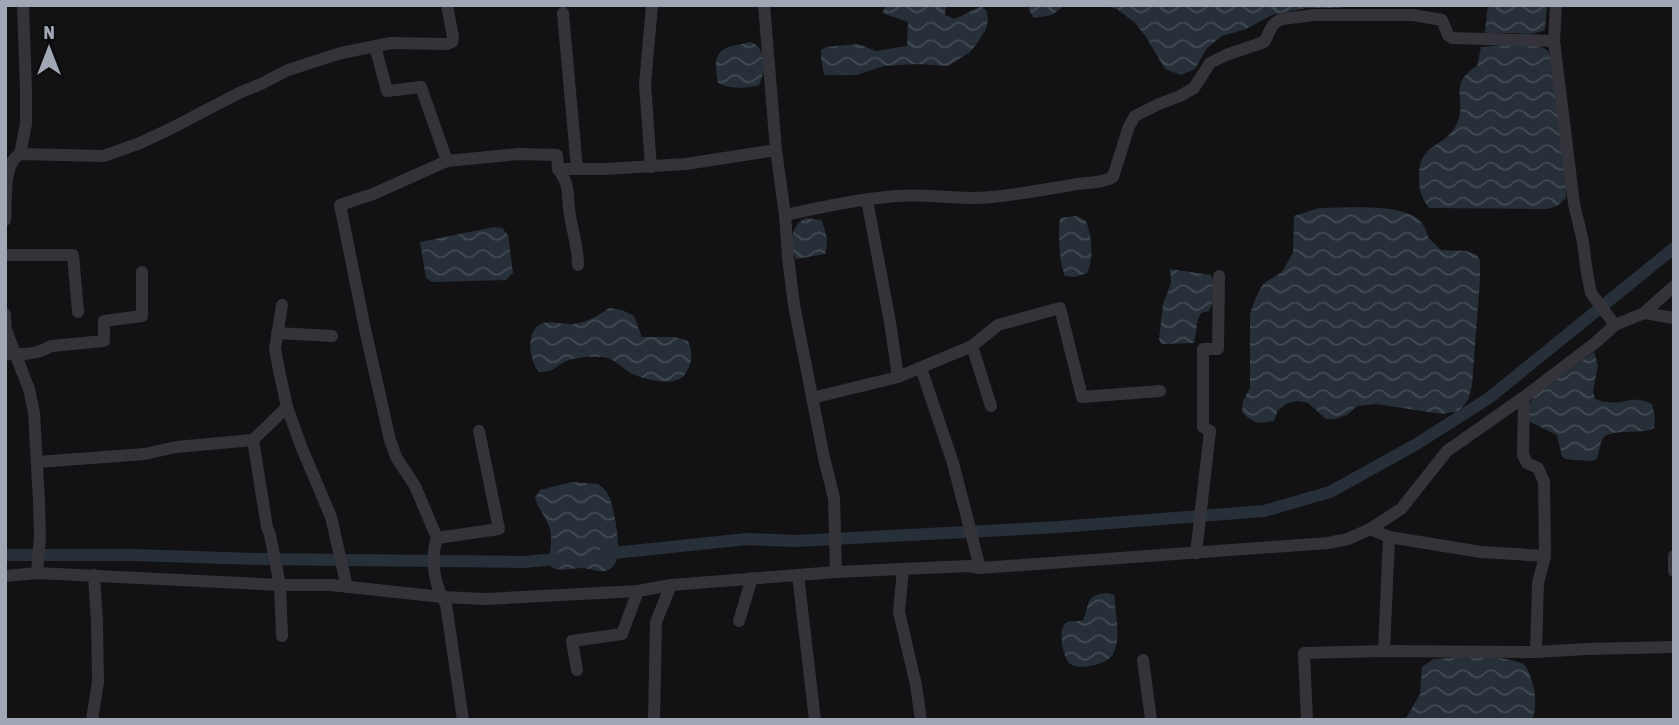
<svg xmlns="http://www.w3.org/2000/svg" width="1679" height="725" viewBox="0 0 1679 725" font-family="'Asap Condensed',sans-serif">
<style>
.water{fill:url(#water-waves)}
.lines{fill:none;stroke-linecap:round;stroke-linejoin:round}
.canal{stroke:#273039;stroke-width:12}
.minor{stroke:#333339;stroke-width:12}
</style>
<defs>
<pattern id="water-waves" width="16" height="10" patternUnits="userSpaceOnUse" patternTransform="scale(1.75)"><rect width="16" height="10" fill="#273039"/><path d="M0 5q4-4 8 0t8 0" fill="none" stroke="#434b53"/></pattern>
</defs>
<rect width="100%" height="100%" fill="#121214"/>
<g class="water">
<polygon points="887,5 946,5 945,15 955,19 981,6 987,11 988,20 986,29 976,45 969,53 948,66 917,64 884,66 856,75 824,75 821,59 821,50 826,47 858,44 876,51 907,46 908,22 882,13"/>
<polygon points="1030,5 1065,5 1052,15 1034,18 1029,10"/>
<polygon points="1102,5 1353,5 1339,8 1306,8 1272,15 1246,29 1222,36 1207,48 1195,69 1181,75 1165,69 1146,37 1135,23 1117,9"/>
<polygon points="1488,5 1547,5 1545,30 1532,34 1510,33 1490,34 1485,32"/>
<path d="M751,42C767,48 766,71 759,85C747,89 729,89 718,83C711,47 723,48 751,42Z"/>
<path d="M1505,45L1540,46L1548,51L1553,63L1566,178V198L1557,206L1547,209L1429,208C1422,199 1419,190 1419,178C1419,140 1445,150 1457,123C1468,99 1446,85 1477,66L1481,47Z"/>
<path d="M1319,208C1344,208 1399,203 1418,219C1424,224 1426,231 1429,238C1432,242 1437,246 1441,250L1466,251L1477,255L1480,261V280L1472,385L1468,400L1459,411L1442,414L1376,404L1357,406L1347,415L1335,419H1326L1308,403L1299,401L1288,403L1278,410L1274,421C1257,424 1254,424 1242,412L1243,401L1250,388V314L1256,297L1263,284L1282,272L1293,253L1294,216Z"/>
<path d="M1076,216L1086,221C1092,236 1094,258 1087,273L1074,277L1065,276C1059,263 1058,233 1060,218Z"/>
<path d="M806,218L821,220C826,230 829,243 825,254L796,259C789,245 790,225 806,218Z"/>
<polygon points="494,227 502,228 508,235 513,273 506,280 432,282 426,278 420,242"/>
<path d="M1170,269L1211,275C1216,286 1215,300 1209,311L1201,313L1198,319L1194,343L1161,344L1159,339L1163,304L1171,283Z"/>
<path d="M609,308L622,310L634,316L642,337H675L688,341C694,356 692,363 684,376C681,378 678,380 674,381C662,384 636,378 626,370C618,364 613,358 602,357C591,356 573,357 564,362C552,369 553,372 539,372C530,361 525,335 539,325C548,319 563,325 573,324C586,323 598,316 609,308Z"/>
<path d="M1594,352L1598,365L1593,391L1595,399C1599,400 1603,402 1607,402C1626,405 1631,394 1652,404L1655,418L1654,428C1642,435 1611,428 1603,438C1600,443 1599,454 1596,460L1591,461L1565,459L1562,456L1557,435L1530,422C1526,413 1529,406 1533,396Z"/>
<path d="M572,482L598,484C602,487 606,490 609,496C614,509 626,561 610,569C602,574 592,569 583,568C571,568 562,572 551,567C548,557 552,545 551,534C549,520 539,511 535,498L540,490Z"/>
<path d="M1107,593L1114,595L1115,600C1115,618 1122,637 1113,654C1108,664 1078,672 1069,663C1063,657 1057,627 1067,622C1071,620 1078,622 1083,620C1090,604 1085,595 1107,593Z"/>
<path d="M1461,657C1482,657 1504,656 1524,664C1534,679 1539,703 1532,720H1405L1420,694L1422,667L1433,659Z"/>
</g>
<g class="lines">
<g class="canal">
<polyline points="604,554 747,539 795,541 1059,527 1264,511 1330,492 1415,445 1489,398 1674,248"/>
<polyline points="5,555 133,555 256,559 524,562 565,558"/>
</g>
<g class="minor">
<polyline points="764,5 776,150 785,215 788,257 794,305 824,458 834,498 836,572"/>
<polyline points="1556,5 1554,41 1574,204 1583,242 1587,273 1591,293 1615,325"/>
<polyline points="563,13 577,169"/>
<polyline points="375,46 387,91 421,87 447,161 519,154 557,155 558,169 606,169 686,164 776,150"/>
<polyline points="20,154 26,124 26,90 23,5"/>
<polyline points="651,167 645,84 652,5"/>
<path d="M558,169C572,188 566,195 570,216C573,233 578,248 578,265"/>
<polyline points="867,200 890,322 898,377"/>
<path d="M785,215C822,207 859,199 896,196C923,194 949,198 976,198C1008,197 1040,190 1072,185C1086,182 1101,184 1113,177L1129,126L1135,116L1159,104L1180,96L1194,88L1210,63L1226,55L1264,42C1271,32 1269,24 1282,19L1314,15H1413L1442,20L1448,35L1452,38L1554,41"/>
<path d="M5,220C7,201 2,164 20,154L104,156L140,143L168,130L239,93L261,84L288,70L341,53L391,43L447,44L452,42L453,37L447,5"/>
<polyline points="5,255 73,255 78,312"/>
<polyline points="282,305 275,349 280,375 287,407 301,446 331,517 347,587"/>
<polyline points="1644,313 1674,318"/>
<polyline points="5,314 6,330 29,389 34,413 39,501 40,536 37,573"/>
<polyline points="277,333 332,336"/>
<polyline points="972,346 991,406"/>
<path d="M5,354C20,355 39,354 51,346L104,341V321L142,316V272"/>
<polyline points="921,368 953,463 980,568"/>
<polyline points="1524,397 1523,455 1527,463 1538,468 1544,482 1545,556 1538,583 1536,652"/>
<polyline points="812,398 898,377 972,346 998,325 1060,308 1082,397 1160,391"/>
<polyline points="253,440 267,527 270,535 280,585 282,636"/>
<polyline points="37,462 145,454 176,447 253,440 287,407"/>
<polyline points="1370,529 1389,537 1481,552 1545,556"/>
<polyline points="437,538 415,486 396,457 390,440 365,329 340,205 373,194 447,161"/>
<polyline points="1196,553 1210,431 1203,427 1203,349 1218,349 1219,276"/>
<polyline points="1674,556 1674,571"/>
<polyline points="903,570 899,612 916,685 921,720"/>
<polyline points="798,575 815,720"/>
<polyline points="5,576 37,573 280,585 331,585 442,597 486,599 638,591 671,585 836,572 968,566 980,568 1328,543 1348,539 1370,529 1401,509 1447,451 1524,397 1595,343 1615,325 1644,313 1674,286"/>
<polyline points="739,621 752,578"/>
<polyline points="1384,651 1389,537"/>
<polyline points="1143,660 1151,720"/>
<polyline points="577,670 572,641 622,634 638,591"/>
<polyline points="92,720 98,682 97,622 94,575"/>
<path d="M463,720L446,604C434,585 430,559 437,538L499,529L479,431"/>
<polyline points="654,720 656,622 671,585"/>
<polyline points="1307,720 1304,653 1384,651 1536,652 1586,649 1674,647"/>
</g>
</g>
<rect width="1679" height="725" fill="none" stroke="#a2a7b6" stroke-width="14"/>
<g transform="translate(49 49)" stroke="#0d0d0f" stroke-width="5" paint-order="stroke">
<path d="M0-5L12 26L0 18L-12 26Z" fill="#a2a7b6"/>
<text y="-10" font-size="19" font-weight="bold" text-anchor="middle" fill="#a2a7b6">N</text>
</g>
</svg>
